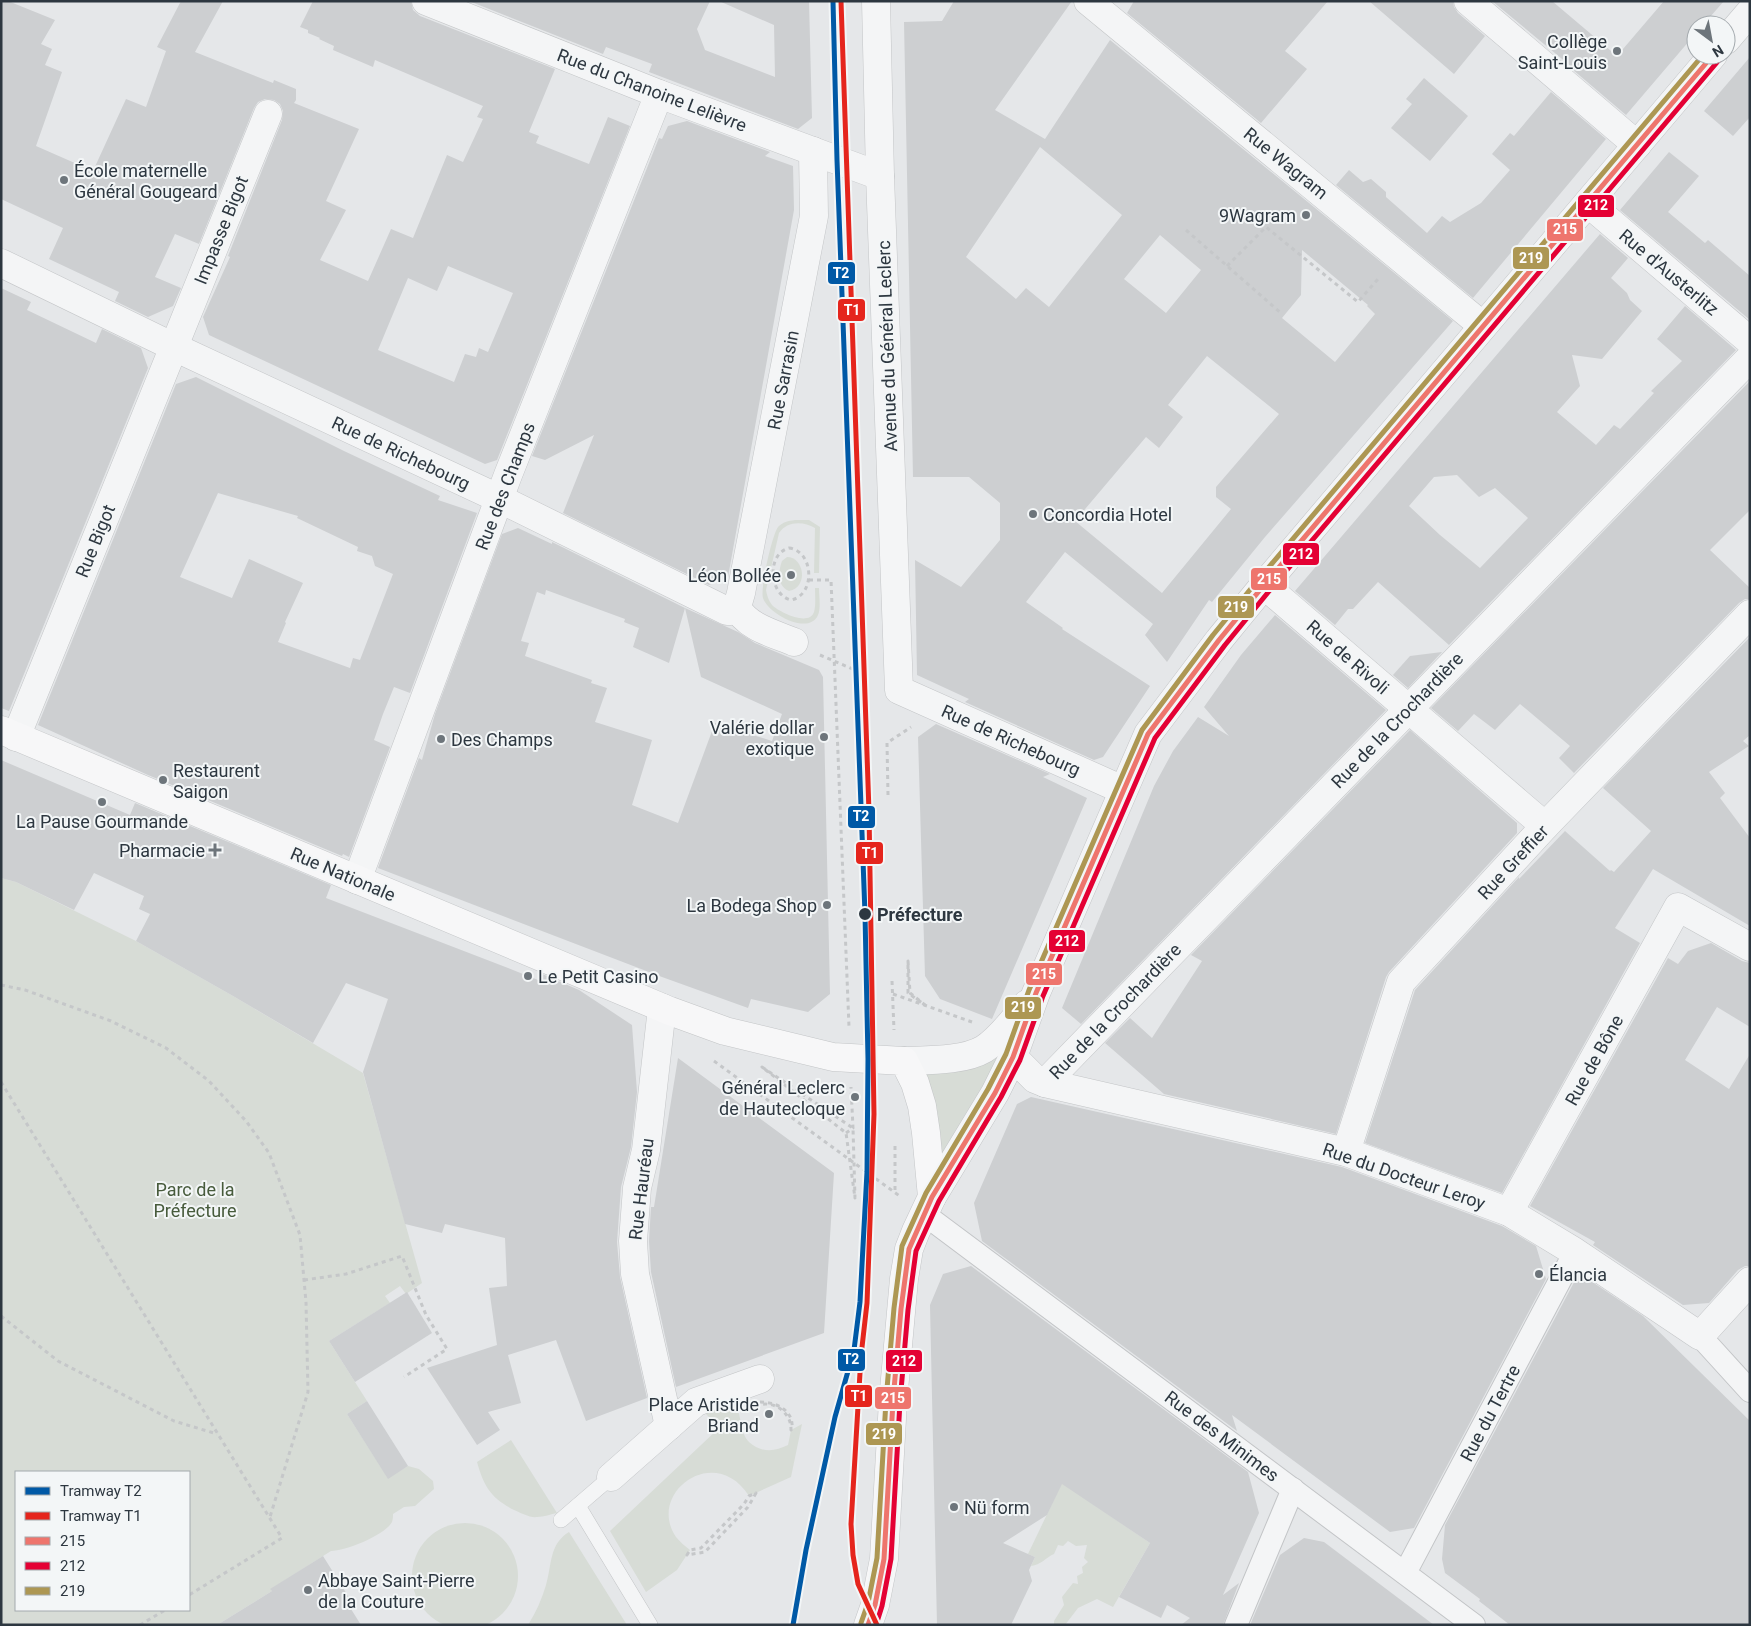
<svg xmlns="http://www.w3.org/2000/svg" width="1751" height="1626" viewBox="0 0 1751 1626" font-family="Roboto,sans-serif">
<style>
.green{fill:#d7dcd6;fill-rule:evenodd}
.building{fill:#cdcfd1;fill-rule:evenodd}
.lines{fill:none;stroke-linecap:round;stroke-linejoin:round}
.service-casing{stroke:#c3c5c7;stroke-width:16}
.pedestrian-casing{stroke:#c3c5c7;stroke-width:24}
.minor-casing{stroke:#c3c5c7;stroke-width:29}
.tertiary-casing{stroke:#c3c5c7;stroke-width:29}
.secondary-casing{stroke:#c3c5c7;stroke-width:29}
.path{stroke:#c5c7c9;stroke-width:3;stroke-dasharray:4 4;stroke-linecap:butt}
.service{stroke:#f4f5f6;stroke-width:15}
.pedestrian{stroke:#f4f5f6;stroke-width:22}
.minor{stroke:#f4f5f6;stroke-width:28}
.tertiary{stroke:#f4f5f6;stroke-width:28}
.secondary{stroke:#f7f7f8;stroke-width:28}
.bus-1-casing{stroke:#f3f6f7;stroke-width:9}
.bus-2-casing{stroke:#f3f6f7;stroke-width:9}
.bus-3-casing{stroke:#f3f6f7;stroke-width:9}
.bus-1{stroke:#ee756d;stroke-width:5}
.bus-2{stroke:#e40134;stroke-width:5}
.bus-3{stroke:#ad9753;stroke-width:5}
.tram-1-casing{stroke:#f3f6f7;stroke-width:9}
.tram-2-casing{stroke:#f3f6f7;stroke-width:9}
.tram-1{stroke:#0059a6;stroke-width:5}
.tram-2{stroke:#e5251d;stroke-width:5}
.poi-dot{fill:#6d757b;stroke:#f3f6f7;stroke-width:2}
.stop-dot{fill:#2d3740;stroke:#f3f6f7;stroke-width:2}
.labels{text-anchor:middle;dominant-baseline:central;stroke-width:4;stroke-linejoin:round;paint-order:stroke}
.poi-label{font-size:18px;fill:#2d3740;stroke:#f3f6f7;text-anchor:end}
.street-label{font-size:18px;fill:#2d3740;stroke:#f3f6f7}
.stop-label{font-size:18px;font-weight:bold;fill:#2d3740;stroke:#f3f6f7;text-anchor:start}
.park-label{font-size:18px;fill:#475b3c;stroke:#f3f6f7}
.line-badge{stroke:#f3f6f7;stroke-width:2}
.badge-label{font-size:14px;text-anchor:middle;font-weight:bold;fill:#fff}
</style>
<rect width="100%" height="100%" fill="#e5e7e9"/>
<g class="green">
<path d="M795,520H809L820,527L819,573H814L815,528C803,521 787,521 779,533L766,590C767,595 768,600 772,605C779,612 809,627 814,612C816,605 815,595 815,588H819C819,596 821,608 818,615C809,636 768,614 763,598C760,589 772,535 778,527C783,522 788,521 795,520Z"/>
<path d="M787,557C804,557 809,587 789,591C777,586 778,572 782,561Z"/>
<path d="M1,878L16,882L136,941L233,996L363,1073L422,1283L406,1294L400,1286L385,1296L390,1303L329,1341L367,1401L347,1414L388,1478L408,1466L419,1469L433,1481L434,1489L415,1506L404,1507L393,1514C393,1516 393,1519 392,1522C385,1535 346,1551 331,1551L271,1589L272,1591L217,1625H1ZM16,1472H189V1610H16Z"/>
<polygon points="1009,1042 941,1159 935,1104 923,1072"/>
<path d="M733,1401C746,1419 735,1440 761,1449C771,1452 779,1449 788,1445L791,1430L802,1424L791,1477L749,1496C715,1442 646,1493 676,1537C680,1542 685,1546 690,1550L677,1570L646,1592L610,1531L719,1428L706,1414Z"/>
<path d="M511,1440L557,1513C551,1514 544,1517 537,1517C530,1518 521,1513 514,1510C491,1498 484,1487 477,1462Z"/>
<path d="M1062,1483L1150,1543L1113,1607L1097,1599L1078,1608L1065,1625H1054V1621L1064,1605L1062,1597L1073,1583L1078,1584L1077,1576L1083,1573L1082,1567L1088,1562L1084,1558L1087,1545L1076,1546L1068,1541L1063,1546L1058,1545L1054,1554C1045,1558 1041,1565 1031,1566L1035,1557L1028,1554Z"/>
<circle cx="465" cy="1576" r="53"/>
<path d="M569,1532L627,1625H528C536,1612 542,1599 546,1585C552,1565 549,1544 569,1532Z"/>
</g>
<g class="building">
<path d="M1,1H8L55,20L41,44L52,49L45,65L62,72L36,146L93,171L126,99L146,107L166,51L157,47L181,1H223L195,52L273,83L274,80L296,89V100L294,103L359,129L326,201L346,210L320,260L368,281L391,229L413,238L447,155L463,162L483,119L477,117L483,106L375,60L373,67L333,50L334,46L319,39L320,38L308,33V30L300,27L313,1H411L413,10L420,16L555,69L529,132L539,136L536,143L589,164L608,117L630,126L497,460L485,464L209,335L203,317L230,257L228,256L282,120L283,111L280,104L274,100L265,99L258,102L254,108L199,244L175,234L155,277L181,288L173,306L148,317L115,301L119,292L49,259L63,228L1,199ZM448,266L513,293L488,352L479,348L476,357L465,354L454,382L378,350L408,278L437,291Z"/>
<polygon points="469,1 710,1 697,29 705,50 775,77 774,25 719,1 809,1 812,118 798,129 649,72 652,64 606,47 603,54"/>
<path d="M954,1H1072L995,110L1045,139L1110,40L1453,321L1265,537L1212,602L1209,600L1167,662L1145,635L1153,624L1065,552L1026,602L1063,628L1062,629L1150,686L1103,757L1094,760L965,702L969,699L917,675L915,560L961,587L1000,540V503L969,477H913L904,22L942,21ZM1040,147L1122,215L1049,307L1026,288L1016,299L966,257ZM1160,235L1201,270L1166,313L1124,279ZM1302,250L1368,305L1367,306L1375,314L1335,362L1282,318L1301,295ZM1207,356L1279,414L1216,487V497L1231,509L1162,593L1075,521L1146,437L1159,448L1183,417L1168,405Z"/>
<polygon points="1134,1 1328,1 1285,51 1307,69 1261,123 1127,13"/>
<polygon points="1369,1 1453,1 1454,7 1458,13 1485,36 1454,74"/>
<polygon points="1492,1 1552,1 1617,56 1664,1 1724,1 1703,25 1696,25 1696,33 1626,115 1572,69 1573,68"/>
<polygon points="1750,57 1750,117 1733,136 1704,111"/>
<polygon points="1424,78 1468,116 1430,161 1391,128 1412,104 1406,99"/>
<polygon points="1551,92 1606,139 1473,298 1336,185 1349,170 1363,182 1371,179 1386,192 1386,197 1427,233 1442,216 1450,222 1481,203 1510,170 1492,154 1510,133 1514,136"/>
<polygon points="687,121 770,152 765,156 793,166 794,210 728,577 709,585 563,513 594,435 545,460 532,456 659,138 662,139 668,126"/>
<polygon points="1669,152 1699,176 1668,212 1705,243 1708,240 1750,276 1750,320 1620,210"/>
<path d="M1600,234L1628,258L1611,278L1627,293L1630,300L1642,311L1602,359L1572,355L1580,386L1557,412L1596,445L1614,425L1620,429L1654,393L1651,391L1682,361L1657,339L1685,306L1736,350L1449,645L1378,582L1353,609H1348L1335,625L1295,591ZM1457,475L1479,497L1495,488L1528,518L1480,568L1440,535L1409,506L1434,477Z"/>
<polygon points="1,288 31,302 27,310 96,343 102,329 141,348 148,368 9,711 1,708"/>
<path d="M196,377L344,451L440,496L438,500L477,513L410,693L394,687L383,714L374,740L390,747L349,857L343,854L342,856L148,775L38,725L176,384ZM218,493L298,516L297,518L358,547L357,551L372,556L375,566L393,574L360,660L353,658L350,668L278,642L286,623L285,622L303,583L249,559L232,598L180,577Z"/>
<polygon points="1750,381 1750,510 1710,550 1750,588 1750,599 1745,599 1739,603 1574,773 1559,758 1570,746 1520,704 1495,730 1474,714 1458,731 1431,708"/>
<polygon points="518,528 552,544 552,542 685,608 669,663 633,647 639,628 624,622 625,619 546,590 545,595 537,592 521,641 529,643 525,656 592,680 591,683 607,688 595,722 652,740 632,805 678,823 715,723 772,741 782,714 701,677 685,608 738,632 755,643 819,670 823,677 830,994 808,1012 751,999 748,1008 662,977 378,868 419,758 422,760 435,714 502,534"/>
<polygon points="1275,615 1386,710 1081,1024 1062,1008 1154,786 1173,751 1198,717 1229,736 1204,707 1241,655"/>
<polygon points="1750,637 1750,735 1743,741 1749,746 1709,772 1725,793 1720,798 1750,838 1750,926 1653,869 1615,928 1640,943 1502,1193 1365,1143 1415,990 1519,877 1519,879 1565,831 1610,871 1611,870 1614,872 1651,831 1603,788"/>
<polygon points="1442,652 1408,688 1393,675 1410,656"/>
<polygon points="936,724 1050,774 1043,777 1087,798 992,1019 940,999 925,976 918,737"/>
<polygon points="1410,730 1517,823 1517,833 1389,972 1386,977 1336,1134 1164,1094 1105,1043 1130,1018 1152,1038 1202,961 1191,955"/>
<polygon points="1,760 130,815 135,803 331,885 326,898 513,970 538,980 540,973 579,990 632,1025 637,1092 631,1147 621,1187 617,1242 620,1277 647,1398 586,1421 556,1340 508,1355 521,1403 488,1412 500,1430 477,1445 427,1368 497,1345 489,1288 507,1286 505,1238 445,1224 442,1233 405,1224 363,1072 388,999 346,983 313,1043 233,996 136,941 150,914 139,909 144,896 94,873 74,910 16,882 1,878"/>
<polygon points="1711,943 1742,961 1750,963 1750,1027 1717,1007 1685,1060 1729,1089 1750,1054 1750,1266 1745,1266 1738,1270 1709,1303 1683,1305 1593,1245 1595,1242 1530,1206 1668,958 1678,964 1688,951"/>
<polygon points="678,1058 834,1173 824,1333 676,1387 651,1272 649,1241 651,1207 654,1207"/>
<polygon points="1031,1097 1342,1167 1502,1226 1536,1246 1546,1279 1414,1528 1390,1532 1232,1415 1237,1431 982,1241 974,1203 1017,1104"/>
<polygon points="971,1266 1248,1472 1259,1513 1223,1595 1239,1583 1223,1625 1181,1625 1190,1618 1167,1605 1161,1618 1119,1597 1150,1543 1062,1484 1047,1515 1003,1543 1035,1557 1029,1570 1032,1581 1011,1625 937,1625 930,1305 943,1274"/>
<polygon points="1579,1273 1643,1316 1750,1421 1750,1625 1510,1625 1479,1601 1480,1599 1445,1573 1442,1559 1445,1525"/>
<polygon points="407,1292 432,1333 355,1382 329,1341"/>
<polygon points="367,1401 408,1466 388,1479 347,1414"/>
<polygon points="1304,1538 1324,1542 1434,1625 1250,1625 1280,1555"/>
<polygon points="323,1556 350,1599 346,1601 361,1625 217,1625 272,1591 270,1589"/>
</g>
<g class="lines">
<defs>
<g id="service">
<polyline points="578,1506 650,1625"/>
<polyline points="561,1520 611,1477"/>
</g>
<g id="pedestrian">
<polyline points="924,1214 1474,1625"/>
<polyline points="1700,1336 1750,1391"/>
<polyline points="1405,1573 1575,1252"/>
<polyline points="1236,1625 1293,1489"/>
</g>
<g id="minor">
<polyline points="426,1 659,94 880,176"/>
<polyline points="876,1 880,176 899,690 1123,790"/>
<polyline points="1088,1 1483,326"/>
<polyline points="1468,1 1637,145"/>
<polyline points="1588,203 1750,341"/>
<polyline points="1,263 174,347 500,499 727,611 731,611 737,607"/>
<polyline points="1264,585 1545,826"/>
<polyline points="737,607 741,593 814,216 813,151"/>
<path d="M737,607C746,627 775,634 794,642"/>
<polyline points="16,737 268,114"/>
<polyline points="357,880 508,475 659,94"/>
<polyline points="662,1008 646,1150 637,1188 633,1241 635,1274 669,1426"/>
<polyline points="1013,1057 1035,1079 1045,1083 1346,1152 1509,1212 1575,1252 1700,1336 1750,1281"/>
<polyline points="1045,1083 1750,358"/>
<polyline points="1346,1152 1401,982 1545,826 1750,614"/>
<polyline points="1509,1212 1678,907 1750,947"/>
<polyline points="611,1477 696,1402 760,1379"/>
</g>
<g id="tertiary">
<polyline points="1726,40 1750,12"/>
<path d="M904,1061C928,1060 964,1061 984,1049C1001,1038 1014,1019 1027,1004"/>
<polyline points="932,1197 995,1093 1013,1057 1036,993 1148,734 1219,640 1264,585 1713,55"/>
</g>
<polyline id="secondary" points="1,730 670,1011 725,1031 833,1057 904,1061 915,1083 922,1106 926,1133 932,1197 916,1231 909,1249 904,1279 893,1401 884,1559 875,1605 868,1625"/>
</defs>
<use href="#service" class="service-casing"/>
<use href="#pedestrian" class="pedestrian-casing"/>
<use href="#minor" class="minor-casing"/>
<use href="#tertiary" class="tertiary-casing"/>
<use href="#secondary" class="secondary-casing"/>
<g class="path">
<polyline points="1186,230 1282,314"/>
<polyline points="1227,266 1266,227 1358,302 1378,279"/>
<path d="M789,548C814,551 816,595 791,600C769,595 766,554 789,548Z"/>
<polyline points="809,580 831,580 849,1027"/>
<polyline points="820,655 869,676"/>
<polyline points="888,795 887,743 911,727"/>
<polygon points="908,961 910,993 925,1005 908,993"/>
<polyline points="892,981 894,1030"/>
<polyline points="1,985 25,990 111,1021 166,1048 209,1081 246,1121 269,1153 300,1235 306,1302 308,1392 270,1517"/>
<polyline points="893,994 972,1022"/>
<polyline points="714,1061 901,1197"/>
<polygon points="762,1067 853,1128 855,1198 846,1133"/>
<polyline points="1,1082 282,1538 189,1595"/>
<polyline points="846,1133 853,1128 851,1087"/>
<polyline points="895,1146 895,1193"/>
<polyline points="304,1280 346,1274 402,1256 426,1315 447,1349 404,1377"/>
<polyline points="1,1316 58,1361 174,1421 217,1434"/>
<path d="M760,1402C776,1402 794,1410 792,1429L791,1430C791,1422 789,1418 784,1412C771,1398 753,1406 738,1410L741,1407Z"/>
<polygon points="756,1493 748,1507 705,1552 687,1555 690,1550 701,1548 744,1504 749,1496"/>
<polyline points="140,1625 165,1610"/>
</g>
<use href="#service" class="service"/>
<use href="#pedestrian" class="pedestrian"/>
<use href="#minor" class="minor"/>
<use href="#tertiary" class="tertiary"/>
<use href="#secondary" class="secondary"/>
<defs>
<polyline id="bus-1" points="868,1625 875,1605 884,1559 893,1401 901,1309 909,1249 932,1197 995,1093 1013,1057 1036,993 1148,734 1219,640 1264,585 1713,55"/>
<polyline id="bus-2" points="876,1625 882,1606 891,1559 900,1402 908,1310 916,1251 939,1201 1001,1097 1020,1060 1043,996 1155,738 1225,645 1270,590 1719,60"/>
<polyline id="bus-3" points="861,1623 868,1603 877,1558 886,1400 894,1308 902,1246 926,1193 988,1089 1006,1054 1029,990 1142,730 1213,635 1258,580 1703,55"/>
</defs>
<use href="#bus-1" class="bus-1-casing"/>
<use href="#bus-2" class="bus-2-casing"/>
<use href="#bus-3" class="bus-3-casing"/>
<use href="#bus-1" class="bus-1"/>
<use href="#bus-2" class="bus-2"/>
<use href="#bus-3" class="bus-3"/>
<defs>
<polyline id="tram-1" points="793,1625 806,1550 835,1417 854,1350 860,1302 867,1172 868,1059 865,914 837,160 833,1"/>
<polyline id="tram-2" points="841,1 869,812 874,1114 867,1303 861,1356 851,1524 853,1555 858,1584 877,1625"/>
</defs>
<use href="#tram-1" class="tram-1-casing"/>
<use href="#tram-2" class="tram-2-casing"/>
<use href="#tram-1" class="tram-1"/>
<use href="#tram-2" class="tram-2"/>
</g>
<g class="poi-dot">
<circle cx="1617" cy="51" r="5"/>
<circle cx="64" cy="180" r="5"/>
<circle cx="1306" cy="215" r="5"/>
<circle cx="1033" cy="514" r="5"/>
<circle cx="791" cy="575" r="5"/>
<circle cx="824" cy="737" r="5"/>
<circle cx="441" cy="739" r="5"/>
<circle cx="163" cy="780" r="5"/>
<circle cx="102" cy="802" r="5"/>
<path d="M212.5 842.5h5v5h5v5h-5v5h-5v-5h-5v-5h5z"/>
<circle cx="827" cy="905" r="5"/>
<circle cx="528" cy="976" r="5"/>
<circle cx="855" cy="1097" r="5"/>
<circle cx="1539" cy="1274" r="5"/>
<circle cx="769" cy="1414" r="5"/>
<circle cx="954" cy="1507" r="5"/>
<circle cx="308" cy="1590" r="5"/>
</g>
<circle class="stop-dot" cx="865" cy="914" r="7"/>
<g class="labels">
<g class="poi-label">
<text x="1607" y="41">Collège<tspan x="1607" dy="21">Saint-Louis</tspan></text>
<text x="74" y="170" text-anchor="start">École maternelle<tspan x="74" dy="21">Général Gougeard</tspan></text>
<text x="1296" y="215">9Wagram</text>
<text x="1043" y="514" text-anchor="start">Concordia Hotel</text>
<text x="781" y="575">Léon Bollée</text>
<text x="814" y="727">Valérie dollar<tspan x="814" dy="21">exotique</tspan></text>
<text x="451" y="739" text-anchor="start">Des Champs</text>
<text x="173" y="770" text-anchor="start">Restaurent<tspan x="173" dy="21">Saigon</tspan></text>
<text x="102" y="821" text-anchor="middle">La Pause Gourmande</text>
<text x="205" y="850">Pharmacie</text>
<text x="817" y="905">La Bodega Shop</text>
<text x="538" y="976" text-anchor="start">Le Petit Casino</text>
<text x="845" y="1087">Général Leclerc<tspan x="845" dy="21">de Hautecloque</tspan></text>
<text x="1549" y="1274" text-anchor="start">Élancia</text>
<text x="759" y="1404">Place Aristide<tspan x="759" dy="21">Briand</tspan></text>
<text x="964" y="1507" text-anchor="start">Nü form</text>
<text x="318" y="1580" text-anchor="start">Abbaye Saint-Pierre<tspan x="318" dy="21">de la Couture</tspan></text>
</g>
<g class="street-label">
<text transform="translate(652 90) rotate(21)">Rue du Chanoine Lelièvre</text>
<text transform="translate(1286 163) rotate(39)">Rue Wagram</text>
<text transform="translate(221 230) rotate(-68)">Impasse Bigot</text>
<text transform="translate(1669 272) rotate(40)">Rue d'Austerlitz</text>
<text transform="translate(887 346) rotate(-92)">Avenue du Général Leclerc</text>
<text transform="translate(783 380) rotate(-79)">Rue Sarrasin</text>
<text transform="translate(401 453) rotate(25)">Rue de Richebourg</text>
<text transform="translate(505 486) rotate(-69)">Rue des Champs</text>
<text transform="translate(95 541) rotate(-68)">Rue Bigot</text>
<text transform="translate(1348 657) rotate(41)">Rue de Rivoli</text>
<text transform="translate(1397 720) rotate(-46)">Rue de la Crochardière</text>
<text transform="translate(1011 740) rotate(24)">Rue de Richebourg</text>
<text transform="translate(1513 862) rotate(-47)">Rue Greffier</text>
<text transform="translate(343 874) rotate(23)">Rue Nationale</text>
<text transform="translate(1115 1011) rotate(-46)">Rue de la Crochardière</text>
<text transform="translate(1594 1060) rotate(-61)">Rue de Bône</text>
<text transform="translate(1404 1176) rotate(19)">Rue du Docteur Leroy</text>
<text transform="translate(641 1189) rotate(-83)">Rue Hauréau</text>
<text transform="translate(1490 1413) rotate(-62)">Rue du Tertre</text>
<text transform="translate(1222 1436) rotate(37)">Rue des Minimes</text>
</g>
<g class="stop-label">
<text x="877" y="914">Préfecture</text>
</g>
<g class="park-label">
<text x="195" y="1189">Parc de la<tspan x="195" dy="21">Préfecture</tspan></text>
</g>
</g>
<g class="line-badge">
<rect x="1577" y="194" width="38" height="24" rx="5" fill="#e40134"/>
<rect x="1546" y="218" width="38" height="24" rx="5" fill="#ee756d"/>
<rect x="1512" y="246" width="38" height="24" rx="5" fill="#ad9753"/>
<rect x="827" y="261" width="29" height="24" rx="5" fill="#0059a6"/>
<rect x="837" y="298" width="29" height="24" rx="5" fill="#e5251d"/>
<rect x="1282" y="542" width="38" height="24" rx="5" fill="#e40134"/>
<rect x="1250" y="567" width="38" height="24" rx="5" fill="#ee756d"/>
<rect x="1217" y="595" width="38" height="24" rx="5" fill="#ad9753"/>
<rect x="847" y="805" width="29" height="24" rx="5" fill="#0059a6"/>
<rect x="855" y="841" width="29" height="24" rx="5" fill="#e5251d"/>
<rect x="1048" y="929" width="38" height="24" rx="5" fill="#e40134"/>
<rect x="1025" y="962" width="38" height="24" rx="5" fill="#ee756d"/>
<rect x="1004" y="996" width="38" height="24" rx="5" fill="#ad9753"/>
<rect x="837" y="1348" width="29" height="24" rx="5" fill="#0059a6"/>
<rect x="885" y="1349" width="38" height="24" rx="5" fill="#e40134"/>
<rect x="844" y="1384" width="29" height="24" rx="5" fill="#e5251d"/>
<rect x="874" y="1386" width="38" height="24" rx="5" fill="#ee756d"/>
<rect x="865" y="1422" width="38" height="24" rx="5" fill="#ad9753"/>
</g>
<g class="badge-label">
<text x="1596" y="210">212</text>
<text x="1565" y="234">215</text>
<text x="1531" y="263">219</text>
<text x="841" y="278">T2</text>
<text x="852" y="315">T1</text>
<text x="1301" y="559">212</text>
<text x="1269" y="584">215</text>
<text x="1236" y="612">219</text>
<text x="861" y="821">T2</text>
<text x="870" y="858">T1</text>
<text x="1067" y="946">212</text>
<text x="1044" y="979">215</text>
<text x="1023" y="1012">219</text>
<text x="851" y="1364">T2</text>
<text x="904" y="1366">212</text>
<text x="859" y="1401">T1</text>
<text x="893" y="1403">215</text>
<text x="884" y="1439">219</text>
</g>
<rect width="1751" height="1626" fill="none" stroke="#2d3740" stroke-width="5"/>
<rect x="15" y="1471" width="175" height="140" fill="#f3f6f7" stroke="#a4aaae"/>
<rect x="25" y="1487" width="25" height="8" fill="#0059a6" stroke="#a4aaae"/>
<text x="60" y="1496" font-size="15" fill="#2d3740">Tramway T2</text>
<rect x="25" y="1512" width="25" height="8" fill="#e5251d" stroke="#a4aaae"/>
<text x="60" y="1521" font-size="15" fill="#2d3740">Tramway T1</text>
<rect x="25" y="1537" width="25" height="8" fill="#ee756d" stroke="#a4aaae"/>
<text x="60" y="1546" font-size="15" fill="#2d3740">215</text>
<rect x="25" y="1562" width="25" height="8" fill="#e40134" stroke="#a4aaae"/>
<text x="60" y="1571" font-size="15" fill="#2d3740">212</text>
<rect x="25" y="1587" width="25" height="8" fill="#ad9753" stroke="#a4aaae"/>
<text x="60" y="1596" font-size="15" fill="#2d3740">219</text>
<g transform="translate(1711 40) rotate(148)"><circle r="24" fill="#f3f6f7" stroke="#a4aaae"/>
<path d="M0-4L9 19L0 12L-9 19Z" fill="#6d757b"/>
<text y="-8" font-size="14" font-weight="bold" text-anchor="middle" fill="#2d3740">N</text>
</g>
</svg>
